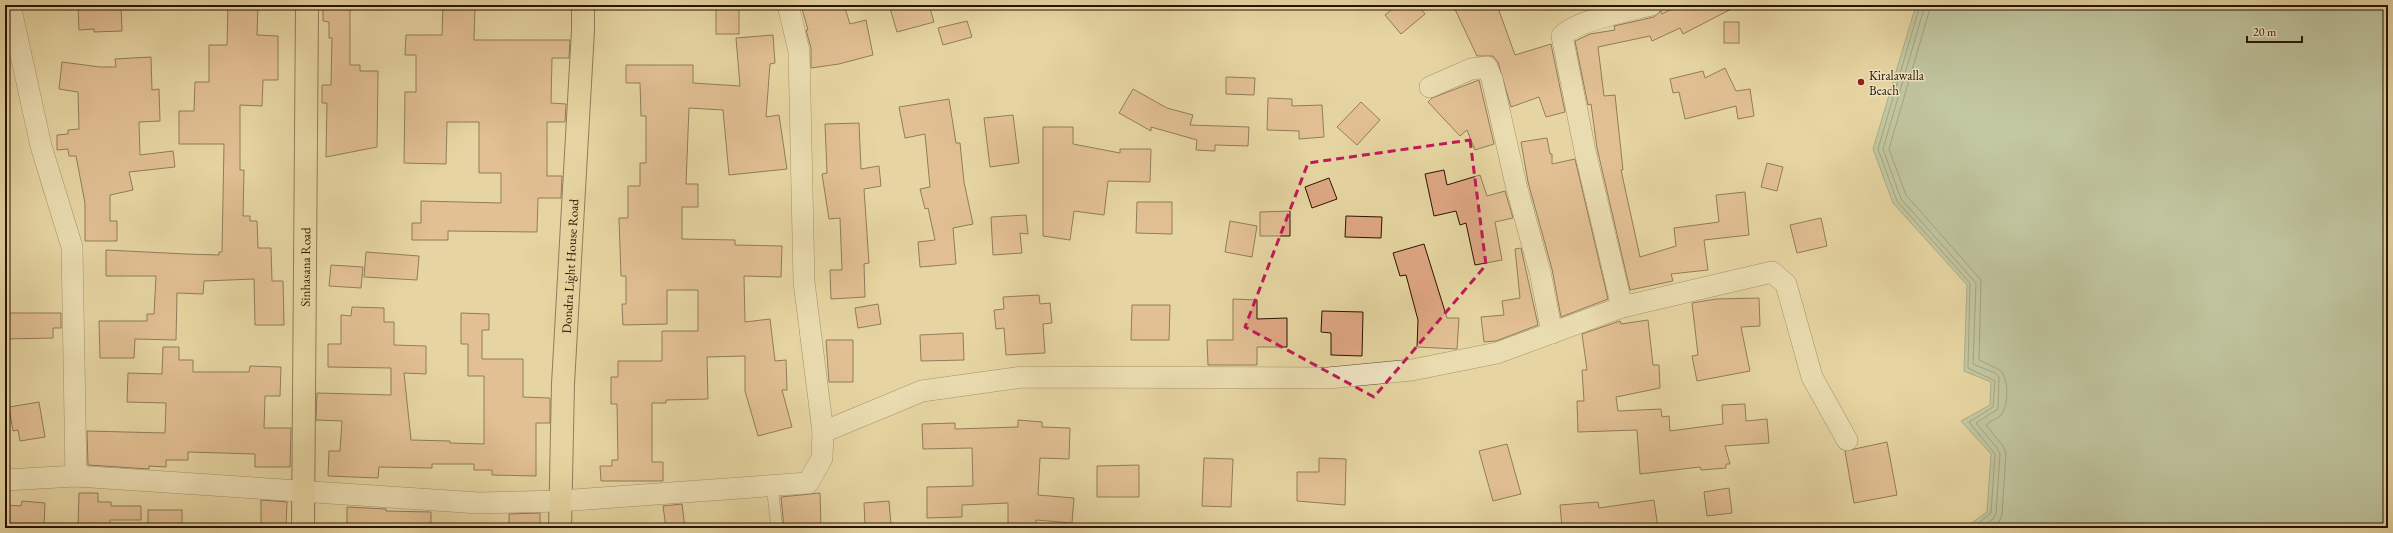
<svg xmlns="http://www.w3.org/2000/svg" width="2393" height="533" viewBox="0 0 2393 533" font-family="'EB Garamond',serif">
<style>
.water{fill:#97b9a3;stroke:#6b7763}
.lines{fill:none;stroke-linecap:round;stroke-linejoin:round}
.shore{stroke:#606653;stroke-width:1}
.building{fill:#dea783;stroke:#291303}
.lane-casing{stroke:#58442b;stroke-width:12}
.street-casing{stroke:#58442b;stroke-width:22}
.primary-casing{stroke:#291303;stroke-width:24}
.lane{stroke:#efe4c3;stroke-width:11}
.street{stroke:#efe4c3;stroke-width:21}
.primary{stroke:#e6d6a2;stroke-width:22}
.marked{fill:none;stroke:#c2185b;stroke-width:3;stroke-dasharray:8 5;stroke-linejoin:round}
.poi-dot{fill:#8f2418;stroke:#efe4c3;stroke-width:1.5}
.labels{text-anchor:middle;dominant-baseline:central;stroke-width:3;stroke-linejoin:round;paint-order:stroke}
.poi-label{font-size:13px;fill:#291303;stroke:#efe4c3;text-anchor:start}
.street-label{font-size:13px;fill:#291303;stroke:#efe4c3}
</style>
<rect width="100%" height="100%" fill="#e6d6a2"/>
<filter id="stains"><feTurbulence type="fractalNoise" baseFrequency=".005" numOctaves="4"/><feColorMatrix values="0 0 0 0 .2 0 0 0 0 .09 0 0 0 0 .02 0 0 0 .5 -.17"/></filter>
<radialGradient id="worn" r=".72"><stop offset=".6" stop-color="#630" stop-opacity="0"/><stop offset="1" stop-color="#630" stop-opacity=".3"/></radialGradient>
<polygon class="water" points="1916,5 2388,5 2388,528 1965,528 1987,512 1991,454 1961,421 1990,405 1991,382 1964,371 1967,285 1893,203 1873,149"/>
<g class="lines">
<g class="shore">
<polyline points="1920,5 1878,149 1897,201 1970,283 1968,368 1995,381 1993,407 1969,422 1995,454 1991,513 1972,528"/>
<polyline points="1925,5 1883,149 1901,199 1976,283 1973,364 1995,373 1999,377 1998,409 1976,423 1997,448 2000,454 1996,514 1993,519 1980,528"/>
<path d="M1931,5L1889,149L1906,195L1981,280L1979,360L2000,370C2009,378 2009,405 2001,415C1997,419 1990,421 1986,425L2003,446L2006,453L2002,515L1999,522L1991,528"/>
</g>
</g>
<g class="building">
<polygon points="78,5 121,5 122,31 94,32 94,29 79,30"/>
<polygon points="228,5 258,5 257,35 278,36 278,80 263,80 262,106 240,105 240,170 244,170 243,216 250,216 250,221 257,221 258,248 271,248 272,281 283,281 284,325 255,325 254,279 204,281 203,294 177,293 176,340 135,339 134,358 100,358 99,321 147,321 147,314 154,314 156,276 106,276 106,250 186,254 219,255 219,252 222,252 224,144 179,144 179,111 194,111 195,82 209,82 209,45 227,45"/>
<polygon points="350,5 350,65 360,65 360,71 378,71 377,147 326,157 327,103 322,103 322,85 331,85 332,38 329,38 329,22 323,21 323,6"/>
<polygon points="443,5 475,5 474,40 570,40 569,58 552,58 551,103 566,104 565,122 547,122 547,176 562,176 561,198 538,198 537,232 448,231 448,240 412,240 412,223 421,223 421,201 501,203 501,173 479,173 479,122 447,122 446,164 404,163 405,92 416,92 416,55 405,55 406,35 442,35"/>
<rect x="716" y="5" width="23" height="29"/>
<polygon points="801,5 844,5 850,24 866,20 873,55 839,64 811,68 811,48 806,30 808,30"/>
<polygon points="889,5 929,5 934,22 897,32"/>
<polygon points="1397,5 1418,5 1425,14 1401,34 1385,15"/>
<polygon points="1453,5 1497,5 1515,55 1551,44 1565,112 1546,117 1539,97 1511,107 1498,62 1493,56 1477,56"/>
<polygon points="1679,5 1739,5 1683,34 1680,28 1652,41 1650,36 1598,47 1604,96 1615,95 1623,170 1621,170 1640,257 1676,246 1674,228 1719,222 1716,195 1745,192 1749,235 1704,240 1708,270 1671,274 1673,281 1630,290 1597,148 1591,104 1588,105 1575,41 1590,34 1615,30 1614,26 1654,17 1661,11 1662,14"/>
<polygon points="967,21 972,37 943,45 938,28"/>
<rect x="1724" y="22" width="15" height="21"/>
<polygon points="773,35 775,63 770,64 766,117 779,115 787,169 729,175 723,110 689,108 686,184 698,184 698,207 682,207 682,239 735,240 735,245 782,246 781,277 744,276 745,322 770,319 775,361 786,360 787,390 782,390 792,427 758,436 745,391 745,356 707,357 708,399 666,400 666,403 652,403 652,462 663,462 663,481 601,481 600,466 612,466 612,460 618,460 617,404 611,404 611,377 618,377 618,361 662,361 662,331 698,331 698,290 667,290 667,324 623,325 622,304 626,304 626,276 621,276 619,218 628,218 628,186 640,186 640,163 646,163 646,116 641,116 640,83 626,83 626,65 693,65 693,83 740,86 736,38"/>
<polygon points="151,57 152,90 159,89 160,121 139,122 140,155 173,151 175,167 129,172 133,190 110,195 110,221 117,221 117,241 85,241 85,203 76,156 69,156 68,149 57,150 57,135 68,134 68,130 79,129 78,92 59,89 62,62 100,67 116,67 115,59"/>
<polygon points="1725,68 1736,91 1750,89 1754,116 1738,119 1736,106 1685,119 1679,92 1673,93 1670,79 1703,71 1705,78"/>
<polygon points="1226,77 1255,78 1254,95 1226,94"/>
<polygon points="1479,80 1494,144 1475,150 1467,130 1460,136 1428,102 1432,98"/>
<polygon points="1133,89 1167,108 1193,115 1190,125 1249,127 1248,146 1215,145 1215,151 1196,150 1197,140 1151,127 1151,131 1119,113"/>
<polygon points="1268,98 1292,99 1292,106 1322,105 1324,137 1299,139 1299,131 1267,130"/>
<polygon points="949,99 956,143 960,143 964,182 973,224 953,228 956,264 920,267 918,242 935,240 928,208 925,209 920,189 930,187 925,134 905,138 899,107"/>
<polygon points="1361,102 1380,120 1357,145 1337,127"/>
<polygon points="1013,115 1019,163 990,167 984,118"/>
<polygon points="859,123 861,169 879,166 881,186 864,189 869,263 864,264 865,297 831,299 830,270 842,270 840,218 829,219 822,174 827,173 825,124"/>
<polygon points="1043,127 1073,127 1073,144 1120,153 1120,149 1151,149 1150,182 1108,181 1104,215 1074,211 1070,240 1043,236"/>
<polygon points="1547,138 1550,154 1552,154 1552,164 1575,159 1608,299 1561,317 1552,269 1528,182 1521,142"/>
<polygon points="1767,163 1783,167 1777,191 1761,187"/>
<polygon points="1444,170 1447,185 1480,175 1487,196 1505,191 1513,218 1495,222 1502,260 1475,265 1466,223 1460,225 1456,211 1434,216 1425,174"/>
<polygon points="1329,178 1337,199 1312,208 1305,187"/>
<polygon points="1137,202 1172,202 1172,234 1136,233"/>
<polygon points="1290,211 1290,236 1260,236 1260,212"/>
<polygon points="1026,215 1028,234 1020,233 1022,253 993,255 991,217"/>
<polygon points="1346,216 1382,217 1381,238 1345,237"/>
<polygon points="1821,218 1827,246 1797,253 1790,225"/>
<polygon points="1230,221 1257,226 1252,257 1225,252"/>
<polygon points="1424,244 1447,318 1459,318 1457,349 1417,347 1418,320 1406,275 1400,276 1393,253"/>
<polygon points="1521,248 1538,325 1496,341 1484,342 1481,317 1504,315 1502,301 1520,298 1515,249"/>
<polygon points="366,252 419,256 417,280 364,277"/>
<polygon points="331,265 363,267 361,288 329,286"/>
<polygon points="1039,295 1040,304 1050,303 1052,323 1043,324 1045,353 1006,355 1004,328 996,329 994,310 1004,309 1003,297"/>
<polygon points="1759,298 1760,326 1741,327 1750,371 1697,381 1692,356 1698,355 1692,303 1716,299"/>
<polygon points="1233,299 1257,300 1257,319 1287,318 1287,347 1257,347 1257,365 1208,365 1207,340 1233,340"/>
<polygon points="878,304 881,324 858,328 855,308"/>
<polygon points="1132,305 1170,305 1169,340 1131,340"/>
<polygon points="352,307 384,308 384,322 394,322 394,345 426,346 426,374 404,373 411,440 450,441 450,443 484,444 484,376 468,376 468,344 461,344 461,313 489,314 489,330 482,330 482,359 523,359 523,397 550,398 550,423 536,423 536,476 492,475 492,470 474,470 474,464 432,464 432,468 379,467 378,478 328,476 329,451 340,451 342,421 316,420 317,393 391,395 391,368 328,367 328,344 341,344 341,315 351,316"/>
<polygon points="1322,311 1363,312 1362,356 1331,355 1331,333 1321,332"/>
<polygon points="5,313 61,313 61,328 53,328 53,338 5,339"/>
<polygon points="1648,320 1653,365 1659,365 1660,388 1616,397 1618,411 1661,409 1662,417 1669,416 1670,431 1723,424 1722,405 1745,404 1746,421 1767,419 1769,443 1725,446 1730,464 1726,464 1726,468 1701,470 1700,467 1640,474 1637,430 1578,432 1577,401 1584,401 1582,370 1587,370 1582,334 1620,321 1621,324"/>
<polygon points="963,333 964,360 921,361 920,335"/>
<polygon points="826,340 853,340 853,382 829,382"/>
<polygon points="163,347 179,347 179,360 193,360 193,372 249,372 250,366 281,367 280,396 265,396 264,428 291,428 290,467 255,467 255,454 188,452 188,460 166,460 166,467 149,466 149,469 88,465 87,431 165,433 166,403 127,402 128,373 162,374"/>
<polygon points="39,402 45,437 20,441 18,430 13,431 9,407"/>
<polygon points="1018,420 1042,422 1042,427 1070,428 1069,459 1040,458 1038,495 1074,498 1072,523 1036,520 1036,527 1008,527 1008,503 962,505 962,517 927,518 927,487 973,486 972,448 923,449 922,424 955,423 955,429 1018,427"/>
<polygon points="1887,442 1897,495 1854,503 1845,451"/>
<polygon points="1507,444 1521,494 1493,501 1479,451"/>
<polygon points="1204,458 1233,459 1231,507 1202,506"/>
<polygon points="1319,458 1346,459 1345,505 1297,501 1297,472 1319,472"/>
<polygon points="1139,465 1139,497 1097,497 1097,466"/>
<polygon points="1729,488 1732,513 1707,516 1704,492"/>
<polygon points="79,493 98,493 98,502 111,502 111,506 141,506 141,520 110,520 110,528 78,528"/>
<polygon points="820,493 821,528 784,528 781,497"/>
<polygon points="261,500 287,502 286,527 261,526"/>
<polygon points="1654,500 1658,528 1562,528 1560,505 1598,502 1599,508"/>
<polygon points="22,501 45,503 44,528 20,528 20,526 5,525 5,505 21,506"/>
<polygon points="889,501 891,524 865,526 864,503"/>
<polygon points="682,504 685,528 666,528 663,506"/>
<polygon points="347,507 386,509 386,511 431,512 431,528 347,528"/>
<rect x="148" y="510" width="34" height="18"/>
<polygon points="540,513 540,528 509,528 509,514"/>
</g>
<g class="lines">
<defs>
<polyline id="lane" points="772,486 777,528"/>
<g id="street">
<polyline points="10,5 41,146 72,247 76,476"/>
<polyline points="1430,87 1471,69 1487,67 1492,79 1516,185 1540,272 1552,333"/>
<path d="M1622,307L1585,151L1562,36C1574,21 1631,10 1651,5"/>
<polyline points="823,432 922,391 1022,377 1328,378 1412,370 1497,353 1622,307 1772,272 1786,284 1812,377 1847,440"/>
<polyline points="5,480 76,476 479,503 560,501 808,483 822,458 823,432 804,282 799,51 788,5"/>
</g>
<g id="primary">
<path id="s1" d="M303,528L307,5"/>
<path id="s2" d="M560,528L563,384L583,30V5"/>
</g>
</defs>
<use href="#lane" class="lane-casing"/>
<use href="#street" class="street-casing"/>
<use href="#primary" class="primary-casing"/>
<use href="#lane" class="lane"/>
<use href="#street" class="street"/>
<use href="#primary" class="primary"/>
</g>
<path d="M0 0H2393V533H0ZM1470,140L1486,265L1374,397L1245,327L1308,163Z" fill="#e6d6a2" fill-opacity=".55" fill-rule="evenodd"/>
<path class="marked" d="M1470,140L1486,265L1374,397L1245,327L1308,163Z"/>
<circle class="poi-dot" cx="1861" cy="82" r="4"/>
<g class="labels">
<g class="poi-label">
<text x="1869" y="75">Kiralawalla<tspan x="1869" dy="15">Beach</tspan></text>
</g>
<g class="street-label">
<text stroke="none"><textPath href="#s2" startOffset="262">Dondra Light House Road</textPath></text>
<text stroke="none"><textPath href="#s1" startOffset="261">Sinhasana Road</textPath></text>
</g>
</g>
<rect width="2393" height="533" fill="none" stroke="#e6d6a2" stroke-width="20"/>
<rect x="6" y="6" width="2381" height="521" fill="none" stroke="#291303" stroke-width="2"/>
<rect x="10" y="10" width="2373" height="513" fill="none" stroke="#291303"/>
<path d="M2247 36v6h55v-6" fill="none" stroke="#291303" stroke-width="2"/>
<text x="2253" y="36" font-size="12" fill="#291303" stroke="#efe4c3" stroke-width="3" paint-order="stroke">20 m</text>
<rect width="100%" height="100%" filter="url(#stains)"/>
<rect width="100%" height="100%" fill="url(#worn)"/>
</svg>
